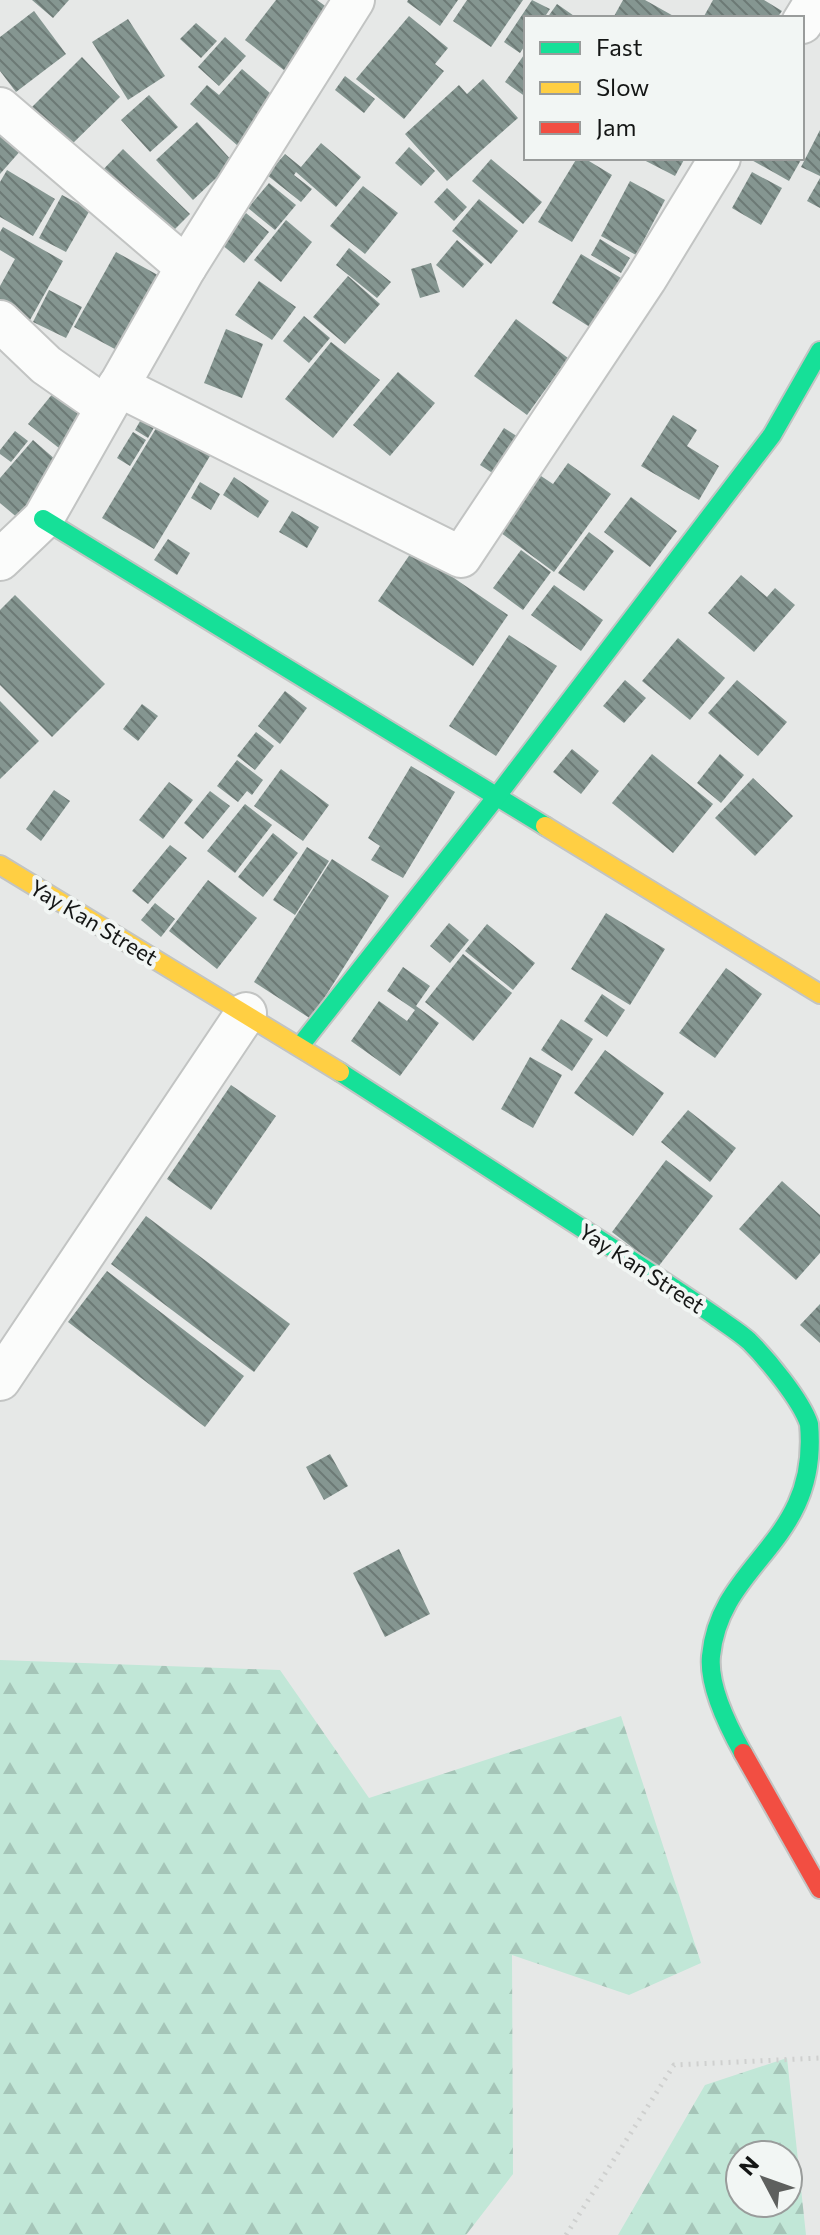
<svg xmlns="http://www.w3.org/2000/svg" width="820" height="2235" viewBox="0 0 820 2235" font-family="Commissioner,sans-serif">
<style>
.forest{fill:url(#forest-firs);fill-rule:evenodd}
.building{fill:url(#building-back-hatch)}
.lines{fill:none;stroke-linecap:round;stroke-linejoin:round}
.street-casing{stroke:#c2c4c3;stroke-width:44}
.fast-casing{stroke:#c2c4c3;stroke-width:22}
.slow-casing{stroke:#c2c4c3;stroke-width:22}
.jam-casing{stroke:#c2c4c3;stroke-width:22}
.path{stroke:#cfd0cf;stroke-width:5;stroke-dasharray:2 6;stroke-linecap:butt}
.street{stroke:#fbfcfb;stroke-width:40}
.fast{stroke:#16e098;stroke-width:18}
.slow{stroke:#ffcf43;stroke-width:18}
.jam{stroke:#f24e42;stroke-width:18}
.labels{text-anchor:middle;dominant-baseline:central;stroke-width:8;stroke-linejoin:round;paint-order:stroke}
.street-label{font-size:22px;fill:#141615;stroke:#f2f6f4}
</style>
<defs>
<pattern id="forest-firs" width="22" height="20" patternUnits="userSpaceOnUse" patternTransform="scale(2)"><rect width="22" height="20" fill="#c1e7d7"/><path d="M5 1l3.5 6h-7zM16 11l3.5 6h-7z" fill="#a5c5b8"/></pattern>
<pattern id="building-back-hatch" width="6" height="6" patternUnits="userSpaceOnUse" patternTransform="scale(2)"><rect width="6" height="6" fill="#859691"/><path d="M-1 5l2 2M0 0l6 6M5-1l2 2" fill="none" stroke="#6c7975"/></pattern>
</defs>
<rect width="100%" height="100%" fill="#e6e8e7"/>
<g class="forest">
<polygon points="0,1660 280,1670 369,1798 621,1716 701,1963 629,1995 512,1955 513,2174 466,2235 0,2235"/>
<path d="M787,2058L806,2235H618L705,2085ZM740,2155H788V2203H740Z"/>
</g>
<g class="building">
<polygon points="32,0 69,0 53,18"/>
<polygon points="276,0 317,0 336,14 289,74 245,40"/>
<polygon points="408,0 458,0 440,26 407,2"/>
<polygon points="467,0 523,0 491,47 453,21"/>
<polygon points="532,0 550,9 544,18 526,18 526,44 520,53 504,42"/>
<polygon points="623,0 645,0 677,18 613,18"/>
<polygon points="713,0 764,0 782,11 777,18 703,18"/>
<polygon points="557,4 577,18 547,18"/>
<polygon points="34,11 66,54 16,92 0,71 0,37"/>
<polygon points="409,16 448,48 435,64 444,71 404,119 356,79"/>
<polygon points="128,19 165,76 128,100 92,42"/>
<polygon points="196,23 217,41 201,58 180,39"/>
<polygon points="225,37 246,56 219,86 198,67"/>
<polygon points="526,52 526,97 505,82"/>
<polygon points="82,57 120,97 67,149 29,110"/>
<polygon points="242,69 278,100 238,146 190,104 207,85 219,95"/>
<polygon points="345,76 375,99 364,113 335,90"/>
<polygon points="483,79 518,118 447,181 405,134 459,85 467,94"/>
<polygon points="149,95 178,127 150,152 121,120"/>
<polygon points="197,122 233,162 193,200 156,160"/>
<polygon points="0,130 22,149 0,174"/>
<polygon points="820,130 820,176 801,167"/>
<polygon points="321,143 361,177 336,207 296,172 294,175 312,189 301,202 267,175 285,154 301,167"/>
<polygon points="409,147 435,171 421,186 395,163"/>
<polygon points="123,149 190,214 161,243 95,178"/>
<polygon points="577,158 584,158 612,175 572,242 538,222"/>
<polygon points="640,158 685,158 675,176"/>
<polygon points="748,158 802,158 789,181"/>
<polygon points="491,159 542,202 523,224 472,181"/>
<polygon points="7,170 55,199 33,236 0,217 0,182"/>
<polygon points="752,172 782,188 761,225 732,208"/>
<polygon points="820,178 820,208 807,201"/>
<polygon points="630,181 665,200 636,255 601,236"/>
<polygon points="269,183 296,205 275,230 248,208"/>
<polygon points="363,186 398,213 365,254 330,226"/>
<polygon points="447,188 467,207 454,221 434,202"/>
<polygon points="62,195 90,210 66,252 39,238"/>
<polygon points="479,199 518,231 491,264 452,231"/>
<polygon points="246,213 269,232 244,263 221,244"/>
<polygon points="286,220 312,242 281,282 254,260"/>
<polygon points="3,227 63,261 30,320 0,304 0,286 15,259 0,250 0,232"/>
<polygon points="600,239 630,258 621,273 591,255"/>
<polygon points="457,240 484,264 463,288 436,265"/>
<polygon points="349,248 391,282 377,298 336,265"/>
<polygon points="116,252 165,279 124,354 74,327"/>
<polygon points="581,254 626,281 596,331 552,303"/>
<polygon points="431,263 440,292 420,298 411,269"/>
<polygon points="348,276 380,304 345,344 313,317"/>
<polygon points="259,281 296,307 272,340 235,315"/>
<polygon points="49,290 82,307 66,338 33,322"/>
<polygon points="304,316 330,338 309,363 283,341"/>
<polygon points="516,319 568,358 527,415 474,376"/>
<polygon points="226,329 263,344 242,398 204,383"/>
<polygon points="331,342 380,380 333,438 285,399"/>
<polygon points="398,372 435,403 390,456 353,425"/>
<polygon points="54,392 94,423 68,455 28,424"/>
<polygon points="673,415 697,430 687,446 719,466 699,500 641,466"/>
<polygon points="143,416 156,424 148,438 135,430"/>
<polygon points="161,420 213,451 154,549 102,518"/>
<polygon points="504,428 548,456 505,481 480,465"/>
<polygon points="15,431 28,441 11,462 0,454 0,450"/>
<polygon points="133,432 146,440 130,466 117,458"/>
<polygon points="33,440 64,467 19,519 0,503 0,478"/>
<polygon points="568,463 611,494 554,572 497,530 538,474 553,484"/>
<polygon points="234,477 269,501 258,518 223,495"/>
<polygon points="200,482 220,494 211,510 191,498"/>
<polygon points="631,497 677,531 650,567 604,532"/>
<polygon points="292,511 319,527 307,548 279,532"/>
<polygon points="589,532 614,551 584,591 558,573"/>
<polygon points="168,539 190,553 177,575 154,560"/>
<polygon points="413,550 508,615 473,666 378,601"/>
<polygon points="521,550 551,572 523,610 493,588"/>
<polygon points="741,575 767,597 775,588 795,605 754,652 708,613"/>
<polygon points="554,585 603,620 581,651 531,615"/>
<polygon points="15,595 105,684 52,737 0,685 0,610"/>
<polygon points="509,635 557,666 496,756 449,726"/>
<polygon points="678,638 725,678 690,720 642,681"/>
<polygon points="625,680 646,698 624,723 603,706"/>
<polygon points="737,680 787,722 758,756 708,713"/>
<polygon points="285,691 307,708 280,744 258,726"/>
<polygon points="0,701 39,741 0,779"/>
<polygon points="142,704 158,716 138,741 123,729"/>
<polygon points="256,732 274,746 255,770 237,756"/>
<polygon points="572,749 599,771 581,794 553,772"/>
<polygon points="652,754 713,804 673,853 612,803"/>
<polygon points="720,754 744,775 721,803 697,783"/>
<polygon points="237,760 263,780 252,795 247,791 238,802 217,786"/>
<polygon points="411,766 455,792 403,878 371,860 380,846 368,838"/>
<polygon points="281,769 329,805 303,841 254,806"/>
<polygon points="753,778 793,816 755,856 715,818"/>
<polygon points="169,782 193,800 163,839 139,820"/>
<polygon points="54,790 70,801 41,841 26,829"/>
<polygon points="210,791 230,806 203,839 184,823"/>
<polygon points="245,804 272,825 235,873 207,851"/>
<polygon points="273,833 298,853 263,897 238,877"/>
<polygon points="170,845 187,858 148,904 132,891"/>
<polygon points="307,847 329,861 295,915 273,900"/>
<polygon points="332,859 389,896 311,1019 254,982"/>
<polygon points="208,880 257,918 217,969 169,931"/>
<polygon points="155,903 175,919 161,937 141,920"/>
<polygon points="606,913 665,949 630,1005 571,969"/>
<polygon points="449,923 469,940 450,963 430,946"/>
<polygon points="487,924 535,963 513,990 465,951"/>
<polygon points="463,954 512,993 473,1041 425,1002"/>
<polygon points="403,967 430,986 416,1006 439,1023 400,1076 351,1041 379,1001 407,1021 415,1010 387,991"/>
<polygon points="726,968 762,994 715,1058 679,1033"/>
<polygon points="602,994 625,1010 607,1037 584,1021"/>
<polygon points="561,1019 593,1039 572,1071 541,1050"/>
<polygon points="605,1050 664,1093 633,1136 574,1093"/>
<polygon points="530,1057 562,1075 533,1128 501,1109"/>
<polygon points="231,1085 276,1116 211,1210 167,1179"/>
<polygon points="688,1110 736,1148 710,1182 661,1142"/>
<polygon points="666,1160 713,1196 658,1267 612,1232"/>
<polygon points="782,1181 820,1215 820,1253 796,1280 739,1229"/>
<polygon points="146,1216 290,1324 254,1372 111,1264"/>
<polygon points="107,1271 244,1376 205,1427 68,1322"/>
<polygon points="820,1304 820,1343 800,1325"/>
<polygon points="330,1454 348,1486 324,1500 306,1467"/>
<polygon points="399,1549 430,1614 385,1637 353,1573"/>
</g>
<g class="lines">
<defs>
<g id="street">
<polyline points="802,23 816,0"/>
<polyline points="0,108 186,267"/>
<polyline points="0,321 46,365 106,407"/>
<polyline points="118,386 461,557 646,279 720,158"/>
<polyline points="0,560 43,519 186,267 354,0"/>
<polyline points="0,1380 246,1013"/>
</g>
<g id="fast">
<polyline points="43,519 545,826"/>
<polyline points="300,1046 497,796 772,435 820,351"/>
<path d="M340,1072C431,1131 523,1190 614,1249C648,1271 682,1293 715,1316C726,1324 739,1332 749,1341C768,1360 801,1400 809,1424C820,1544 720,1561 711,1656C708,1686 729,1728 743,1753"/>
</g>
<g id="slow">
<polyline points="545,826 820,994"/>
<polyline points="0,865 340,1072"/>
</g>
<polyline id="jam" points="743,1753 820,1889"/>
</defs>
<use href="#street" class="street-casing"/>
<use href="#fast" class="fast-casing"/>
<use href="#slow" class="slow-casing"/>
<use href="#jam" class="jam-casing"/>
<polyline class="path" points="566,2235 674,2065 820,2058"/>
<use href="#street" class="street"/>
<use href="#fast" class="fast"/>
<use href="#slow" class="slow"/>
<use href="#jam" class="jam"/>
</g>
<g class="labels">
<g class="street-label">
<text transform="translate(94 922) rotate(31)">Yay Kan Street</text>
<text transform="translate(642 1268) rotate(33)">Yay Kan Street</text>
</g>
</g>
<rect x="524" y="16" width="280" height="144" fill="#f2f6f4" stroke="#999c9b" stroke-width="2"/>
<rect x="540" y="42" width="40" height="12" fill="#16e098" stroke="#999c9b" stroke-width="2"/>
<text x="596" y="56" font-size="24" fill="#141615">Fast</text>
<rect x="540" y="82" width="40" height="12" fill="#ffcf43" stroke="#999c9b" stroke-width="2"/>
<text x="596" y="96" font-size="24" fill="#141615">Slow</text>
<rect x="540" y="122" width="40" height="12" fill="#f24e42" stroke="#999c9b" stroke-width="2"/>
<text x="596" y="136" font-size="24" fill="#141615">Jam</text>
<g transform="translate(764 2179) rotate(311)"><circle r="38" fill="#f2f6f4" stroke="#999c9b" stroke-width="2"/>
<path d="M0-6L14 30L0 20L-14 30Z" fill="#5e605e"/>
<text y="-12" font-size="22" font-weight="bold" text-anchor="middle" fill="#141615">N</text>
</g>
</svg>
